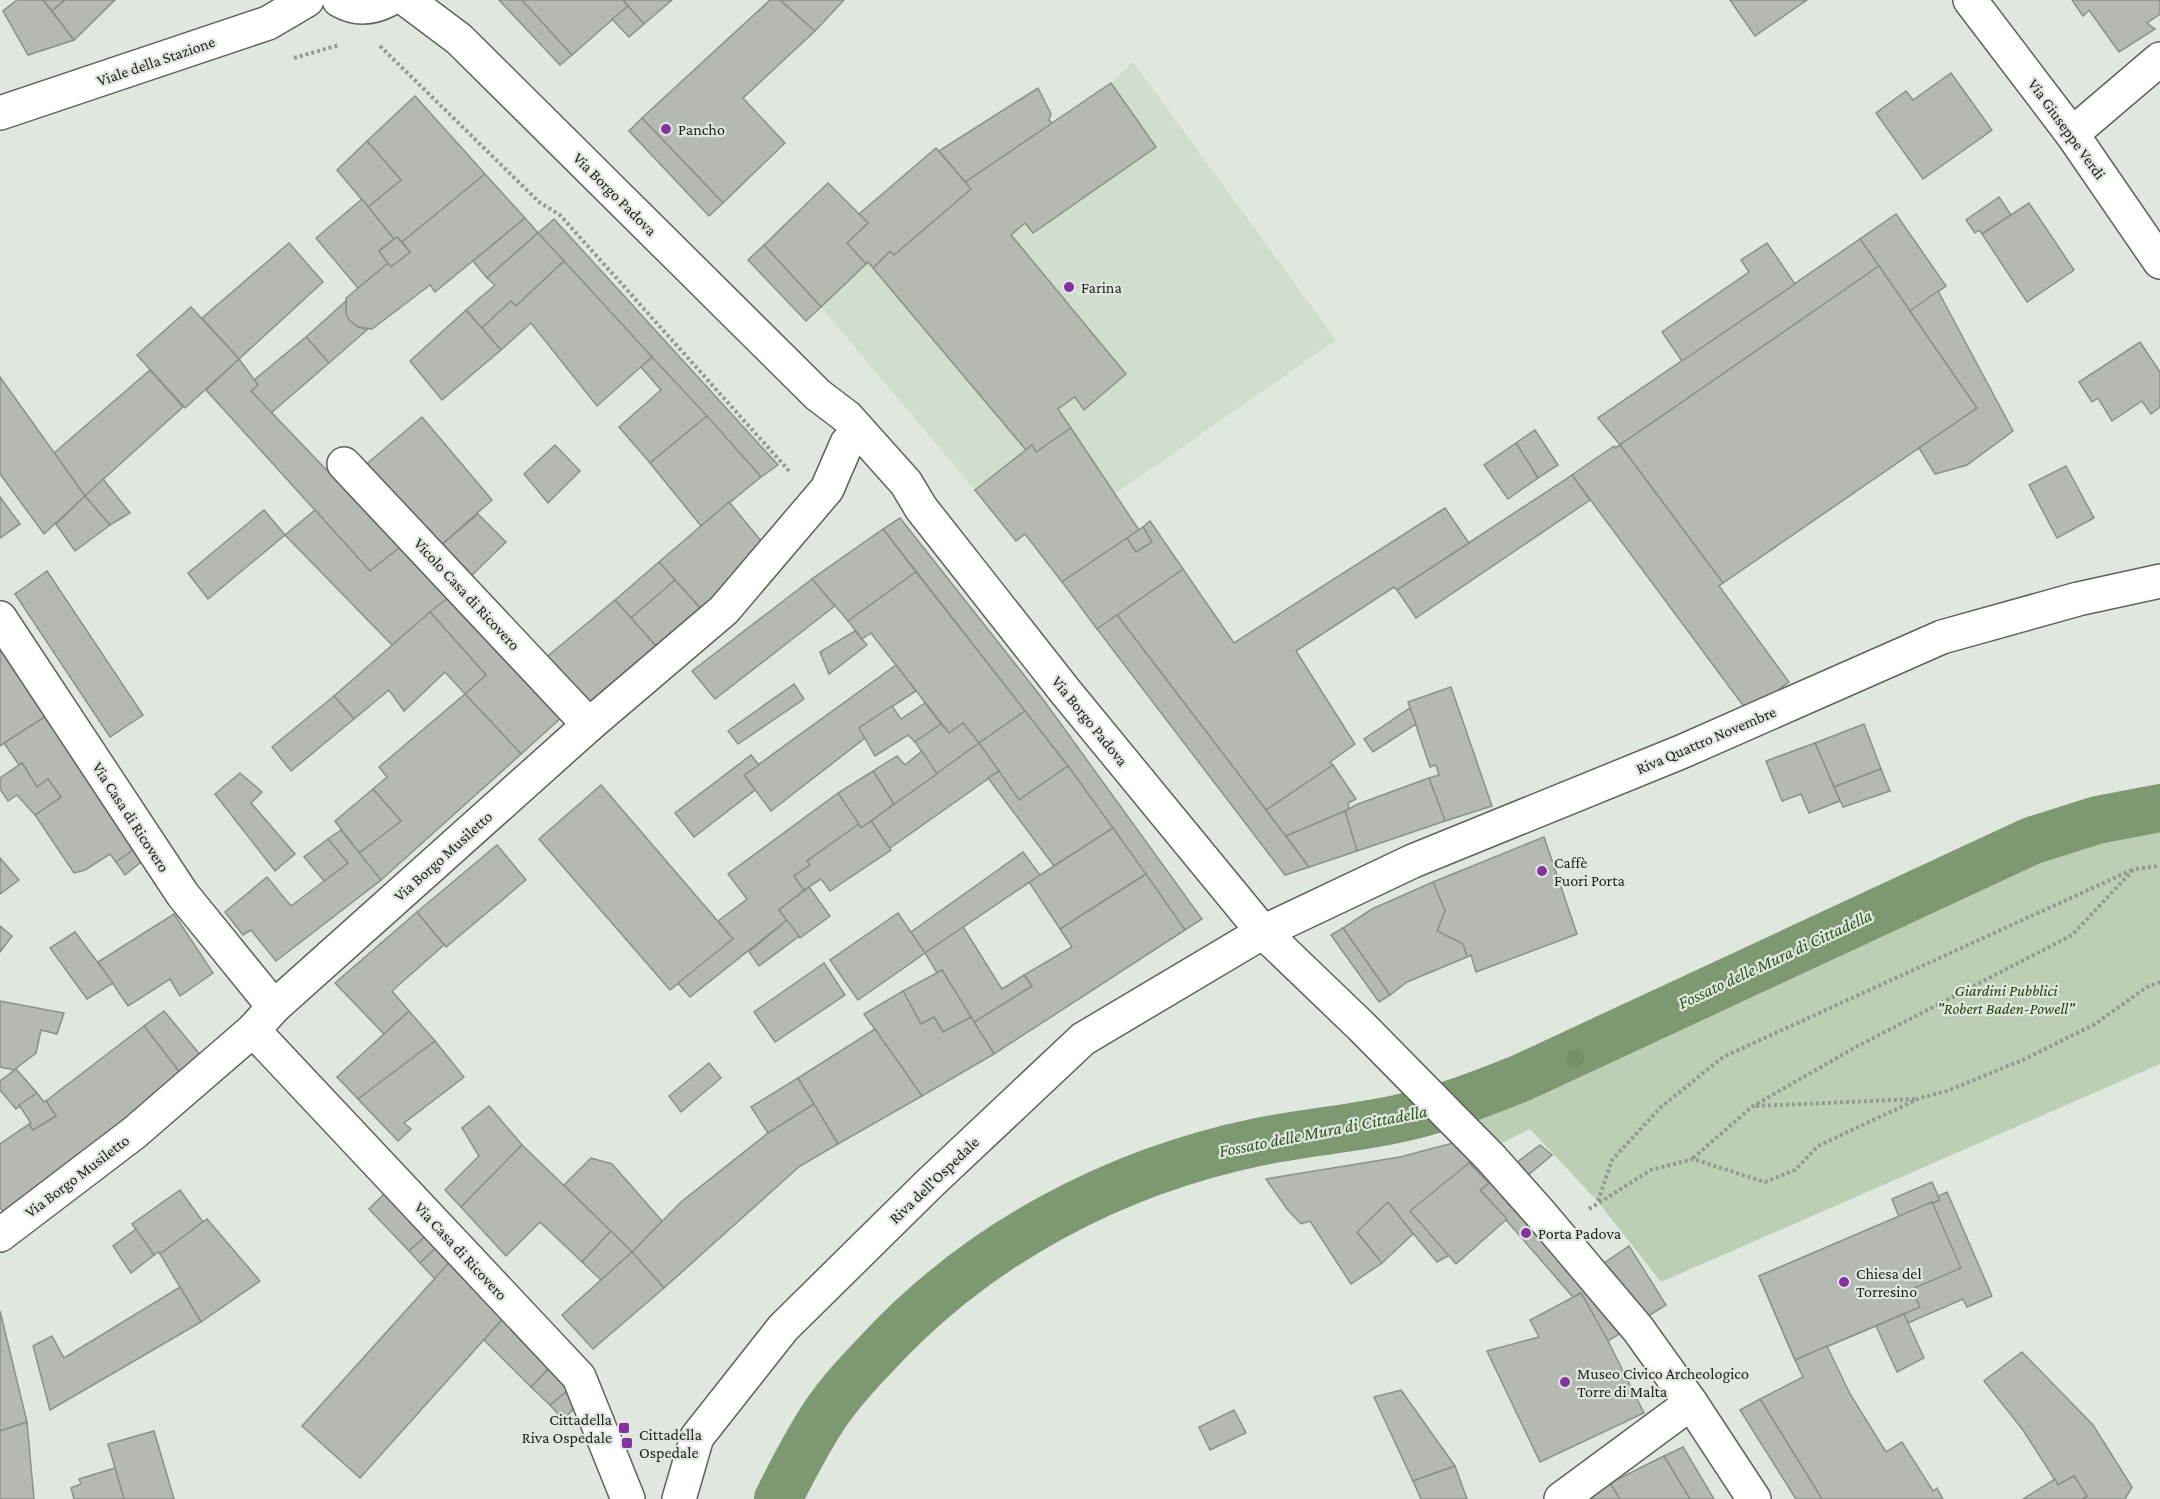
<svg xmlns="http://www.w3.org/2000/svg" width="2160" height="1499" viewBox="0 0 2160 1499" font-family="'Crimson Pro',serif">
<style>
.built{fill:#d1ddcd}
.green{fill:#bccfb4}
.lines{fill:none;stroke-linecap:round;stroke-linejoin:round}
.canal{stroke:#7c9971;stroke-width:48}
.building{fill:#b4bab1;stroke:#8b9189;stroke-width:1.5}
.minor-casing{stroke:#5d635b;stroke-width:36}
.tertiary-casing{stroke:#5d635b;stroke-width:36}
.path{stroke:#949992;stroke-width:4;stroke-dasharray:3 3;stroke-linecap:butt}
.minor{stroke:#fff;stroke-width:33}
.tertiary{stroke:#fff;stroke-width:33}
.tree{fill:#768e69}
.poi-dot{fill:#8532a1;stroke:#e0e7de;stroke-width:2}
.labels{text-anchor:middle;dominant-baseline:central;stroke-width:4.5;stroke-linejoin:round;paint-order:stroke}
.street-label{font-size:16px;fill:#1e201d;stroke:#e0e7de}
.poi-label{font-size:16px;fill:#1e201d;stroke:#e0e7de;text-anchor:start}
.park-label{font-size:16px;font-style:italic;fill:#1f4509;stroke:#e0e7de}
.water-label{font-size:18px;font-style:italic;fill:#2e541b;stroke:#e0e7de}
</style>
<rect width="100%" height="100%" fill="#e0e7de"/>
<polygon class="built" points="1133,62 1336,340 1115,494 1071,428 1036,452 1032,445 975,490 821,307 868,262 971,189 965,182 1111,83"/>
<polygon class="green" points="2160,827 2160,1064 1661,1282 1598,1202 1530,1129 1502,1143 1474,1119 1963,886 2120,830"/>
<g class="lines">
<path class="canal" d="M778,1499C792,1471 807,1442 824,1416C840,1392 860,1371 880,1350C980,1243 1114,1172 1258,1142C1302,1133 1348,1129 1392,1120C1437,1111 1479,1095 1521,1078L2031,841L2097,820L2160,808"/>
</g>
<g class="building">
<polygon points="17,0 43,0 74,40 28,55 3,11"/>
<polygon points="43,0 65,0 52,11"/>
<polygon points="65,0 115,0 74,40 52,11"/>
<polygon points="499,0 522,0 572,55 560,65"/>
<polygon points="522,0 623,0 628,6 572,55"/>
<polygon points="623,0 672,0 644,24"/>
<polygon points="770,0 780,0 815,31 743,98 785,143 723,203 642,118"/>
<polygon points="780,0 844,0 815,31"/>
<polygon points="1730,0 1807,0 1755,36"/>
<polygon points="2072,0 2160,0 2160,14 2147,23 2155,29 2119,52 2089,10 2083,16"/>
<polygon points="628,6 644,24 629,37 612,19"/>
<polygon points="1951,73 1992,130 1923,179 1876,113 1906,91 1913,100"/>
<polygon points="1111,83 1156,147 1033,233 1025,223 1011,235 1126,374 1084,410 1075,397 1058,409 1071,428 1036,452 1032,445 1026,450 873,268 890,251 894,255 971,189 965,182"/>
<polygon points="1038,88 1051,114 1049,120 1052,123 965,182 939,151"/>
<polygon points="415,96 485,174 402,242 397,237 394,239 368,207 401,180 367,141"/>
<polygon points="642,118 723,203 709,216 629,131"/>
<polygon points="367,141 401,180 368,207 337,170"/>
<polygon points="936,148 971,189 894,255 890,251 873,268 868,262 866,264 847,243 868,223 859,214"/>
<polygon points="485,174 525,218 435,292 430,285 372,329 358,327 349,320 346,314 346,298 388,263 391,267 410,252 402,242"/>
<polygon points="828,183 868,223 847,243 866,264 821,307 764,245"/>
<polygon points="1999,197 2011,215 1982,234 1979,230 1975,233 1966,220"/>
<polygon points="362,199 394,239 379,251 388,263 358,288 316,238"/>
<polygon points="2029,203 2074,270 2027,302 1982,234"/>
<polygon points="1896,214 1946,286 1910,311 1860,239"/>
<polygon points="525,218 538,233 487,278 473,261"/>
<polygon points="554,219 778,465 761,477 538,233"/>
<polygon points="538,233 564,261 516,306 511,301 482,328 466,310 495,285 487,278"/>
<polygon points="397,237 410,252 391,267 379,251"/>
<polygon points="1860,239 1879,266 1620,445 1598,418"/>
<polygon points="289,243 323,282 239,359 202,318"/>
<polygon points="1767,243 1795,284 1682,361 1662,332 1749,272 1741,260"/>
<polygon points="764,245 821,307 806,321 748,260"/>
<polygon points="564,261 652,357 597,406 531,323 501,350 482,328 511,301 516,306"/>
<polygon points="1879,266 1977,408 1723,583 1620,445"/>
<polygon points="1938,291 2013,431 1967,465 1935,474 1919,448 1977,408 1910,311"/>
<polygon points="346,301 346,314 349,320 358,327 368,329 329,363 306,337"/>
<polygon points="191,307 239,359 185,408 137,355"/>
<polygon points="466,310 501,350 442,400 410,361"/>
<polygon points="306,337 329,363 271,413 251,391 258,385 254,380"/>
<polygon points="2140,342 2160,372 2160,407 2151,414 2142,401 2112,421 2098,398 2092,402 2079,382"/>
<polygon points="652,357 707,416 650,463 619,427 661,390 641,367"/>
<polygon points="239,359 258,385 251,391 400,547 370,571 206,390"/>
<polygon points="150,370 183,407 85,496 54,453"/>
<polygon points="0,377 85,496 44,534 0,474"/>
<polygon points="707,416 761,477 701,526 650,463"/>
<polygon points="422,417 492,500 439,547 363,467"/>
<polygon points="1071,428 1139,530 1062,582 1025,534 1016,541 975,490 1032,445 1036,452"/>
<polygon points="1535,430 1558,465 1538,478 1516,443"/>
<polygon points="1516,443 1538,478 1508,499 1484,465"/>
<polygon points="555,445 580,471 548,503 524,474"/>
<polygon points="1620,445 1723,583 1719,586 1789,682 1748,712 1572,475 1614,446 1615,448"/>
<polygon points="2066,466 2094,518 2057,538 2029,485"/>
<polygon points="1572,475 1590,500 1416,618 1397,590"/>
<polygon points="103,479 130,513 110,525 85,496"/>
<polygon points="85,496 110,525 75,551 56,524"/>
<polygon points="0,497 20,524 0,538"/>
<polygon points="729,502 771,553 702,610 659,562"/>
<polygon points="1445,508 1469,543 1397,590 1394,587 1296,651 1355,744 1330,762 1333,765 1266,810 1117,615 1183,569 1234,643"/>
<polygon points="264,510 285,535 208,599 188,573"/>
<polygon points="315,510 370,571 400,547 449,597 392,645 285,535"/>
<polygon points="478,514 506,542 468,579 439,547"/>
<polygon points="900,518 1042,698 1202,919 1185,930 1068,766 883,529"/>
<polygon points="1150,521 1183,569 1097,629 1062,582 1127,538 1136,552 1152,542 1143,527"/>
<polygon points="1143,527 1152,542 1136,552 1127,538"/>
<polygon points="883,529 916,572 848,621 812,579"/>
<polygon points="659,562 675,580 631,618 615,600"/>
<polygon points="47,571 143,715 110,737 15,594"/>
<polygon points="916,572 1025,711 979,743 963,723 949,733 871,633 862,639 848,621"/>
<polygon points="812,579 835,606 715,699 692,671"/>
<polygon points="675,580 702,610 657,647 631,618"/>
<polygon points="449,597 562,717 521,754 465,694 486,675 430,612"/>
<polygon points="615,600 657,647 586,705 543,660"/>
<polygon points="430,612 486,675 465,694 445,672 404,711 389,690 354,719 334,696"/>
<polygon points="1117,615 1286,836 1309,867 1285,875 1097,629"/>
<polygon points="855,631 867,645 829,674 820,652"/>
<polygon points="3,650 46,716 0,746 0,652"/>
<polygon points="896,665 916,691 859,728 865,738 771,811 744,775"/>
<polygon points="794,684 804,699 738,744 728,731"/>
<polygon points="1451,687 1492,806 1445,821 1429,778 1439,775 1436,765 1430,767 1408,702"/>
<polygon points="465,694 521,754 381,880 359,853 401,821 373,789 387,777 379,767"/>
<polygon points="334,696 354,719 291,771 272,747"/>
<polygon points="925,703 941,724 915,742 908,735 875,756 859,728 892,706 901,719"/>
<polygon points="1410,708 1416,724 1373,752 1364,739"/>
<polygon points="1025,711 1068,766 1019,800 979,743"/>
<polygon points="46,716 139,846 116,862 110,854 85,870 74,873 35,815 61,797 48,779 37,787 22,763 19,765 4,743"/>
<polygon points="963,723 979,743 937,774 915,742 941,724 949,733"/>
<polygon points="1864,724 1881,769 1834,787 1815,743"/>
<polygon points="979,743 999,771 890,848 871,821"/>
<polygon points="1815,743 1840,801 1809,813 1801,794 1782,801 1766,761"/>
<polygon points="922,751 937,774 894,804 873,771 897,756 905,765"/>
<polygon points="751,755 759,765 744,775 755,790 694,837 675,813"/>
<polygon points="22,763 37,787 48,779 61,797 35,815 17,795 8,801 0,789 0,778"/>
<polygon points="1333,765 1356,799 1348,803 1349,808 1345,811 1286,836 1266,810"/>
<polygon points="1068,766 1113,828 1054,866 988,778 999,771 1019,800"/>
<polygon points="1881,769 1890,791 1843,807 1834,787"/>
<polygon points="873,771 894,804 861,828 838,793"/>
<polygon points="240,773 262,792 251,803 295,854 275,871 215,794"/>
<polygon points="1429,778 1445,821 1357,851 1345,811 1358,804"/>
<polygon points="601,785 733,939 670,990 539,839"/>
<polygon points="373,789 401,821 359,853 335,821"/>
<polygon points="838,793 859,824 807,861 810,865 794,876 804,890 779,910 787,920 690,997 678,983 733,939 718,921 747,899 728,874"/>
<polygon points="1345,811 1357,851 1309,867 1286,836"/>
<polygon points="871,821 891,850 830,891 821,879 804,890 794,876 810,865 807,861 859,824 861,828"/>
<polygon points="1113,828 1146,874 1060,929 1029,882"/>
<polygon points="341,830 381,880 276,961 251,930 243,935 225,912 267,877 291,906 348,863 328,839"/>
<polygon points="1544,837 1577,934 1476,972 1471,955 1467,957 1463,944 1437,931 1445,911 1433,882"/>
<polygon points="328,839 348,863 324,881 304,857"/>
<polygon points="497,845 526,880 446,947 417,912"/>
<polygon points="139,846 146,858 125,875 116,862"/>
<polygon points="1023,852 1040,875 925,953 911,932"/>
<polygon points="0,858 19,880 0,894"/>
<polygon points="1146,874 1185,930 994,1054 974,1022 1032,986 1024,975 1072,947 1060,929"/>
<polygon points="1433,882 1445,911 1437,931 1463,944 1467,957 1407,982 1390,995 1343,928 1372,909"/>
<polygon points="809,887 830,916 800,938 779,910"/>
<polygon points="417,912 444,945 392,991 409,1011 384,1034 335,983"/>
<polygon points="898,913 925,953 858,1000 830,960"/>
<polygon points="174,914 213,973 180,996 170,979 128,1006 98,962"/>
<polygon points="787,920 799,936 759,966 749,952"/>
<polygon points="0,926 12,936 0,952"/>
<polygon points="963,927 1002,989 1024,975 1032,986 974,1022 942,970 937,973 925,953"/>
<polygon points="1343,928 1390,995 1379,1002 1331,935"/>
<polygon points="75,932 113,983 87,999 50,948"/>
<polygon points="824,963 845,995 775,1042 754,1012"/>
<polygon points="942,970 971,1017 943,1032 934,1017 921,1024 903,991"/>
<polygon points="903,991 921,1024 934,1017 943,1032 971,1017 994,1054 922,1096 864,1014"/>
<polygon points="0,1001 64,1013 57,1034 41,1030 36,1053 14,1070 0,1067"/>
<polygon points="164,1011 202,1057 181,1074 144,1026"/>
<polygon points="409,1011 435,1041 358,1099 337,1077"/>
<polygon points="144,1026 181,1074 8,1220 0,1207 0,1144 29,1124 33,1130 56,1116 46,1101"/>
<polygon points="875,1029 922,1096 838,1144 798,1078"/>
<polygon points="435,1041 464,1077 404,1123 411,1129 398,1141 358,1099"/>
<polygon points="709,1063 721,1078 681,1112 669,1096"/>
<polygon points="16,1069 37,1093 16,1109 0,1090 0,1081"/>
<polygon points="798,1078 814,1104 768,1133 751,1107"/>
<polygon points="37,1093 44,1102 46,1101 56,1116 33,1130 29,1124 31,1123 19,1105"/>
<polygon points="814,1104 838,1144 800,1166 664,1288 632,1252 681,1202 768,1133"/>
<polygon points="489,1106 522,1145 461,1207 445,1190 479,1156 462,1128"/>
<polygon points="1468,1139 1484,1156 1469,1163 1489,1183 1480,1190 1501,1213 1459,1250 1437,1262 1390,1206 1357,1232 1382,1263 1351,1284 1310,1221 1301,1224 1287,1209 1266,1179 1400,1157"/>
<polygon points="522,1145 611,1231 582,1262 540,1222 506,1256 461,1207"/>
<polygon points="1540,1145 1552,1155 1502,1197 1569,1270 1584,1277 1629,1246 1666,1305 1608,1341 1581,1293 1573,1297 1480,1190"/>
<polygon points="591,1158 612,1164 662,1221 632,1252 564,1185"/>
<polygon points="1469,1163 1489,1183 1480,1190 1507,1219 1456,1264 1410,1211"/>
<polygon points="1932,1182 1940,1200 1899,1217 1892,1199"/>
<polygon points="390,1188 431,1231 409,1251 369,1209"/>
<polygon points="180,1190 203,1222 160,1254 159,1252 154,1255 132,1224"/>
<polygon points="1947,1192 1992,1296 1967,1307 1963,1299 1908,1323 1904,1314 1795,1360 1759,1276 1940,1200 1938,1196"/>
<polygon points="1388,1202 1413,1234 1382,1263 1357,1232"/>
<polygon points="1932,1202 1961,1268 1912,1289 1920,1307 1795,1360 1759,1276"/>
<polygon points="207,1219 260,1281 201,1322 160,1254"/>
<polygon points="136,1229 154,1255 131,1273 113,1246"/>
<polygon points="431,1231 442,1242 420,1263 409,1251"/>
<polygon points="611,1231 632,1252 601,1280 582,1262"/>
<polygon points="442,1242 455,1256 435,1279 420,1263"/>
<polygon points="632,1252 664,1288 593,1349 562,1315"/>
<polygon points="455,1256 507,1314 360,1478 302,1426"/>
<polygon points="180,1287 201,1322 50,1410 33,1346 52,1336 64,1358"/>
<polygon points="1581,1293 1608,1341 1644,1413 1540,1462 1487,1351 1539,1337 1530,1320"/>
<polygon points="0,1311 27,1422 0,1431"/>
<polygon points="507,1314 553,1364 531,1387 484,1340"/>
<polygon points="1904,1314 1924,1358 1897,1372 1876,1326"/>
<polygon points="1827,1346 1850,1394 1886,1452 1902,1442 1933,1491 1937,1488 1943,1499 1822,1499 1760,1399 1803,1377 1795,1360"/>
<polygon points="2022,1352 2093,1425 2132,1487 2125,1499 2082,1499 2087,1496 2074,1476 2058,1485 2023,1430 1984,1381"/>
<polygon points="553,1364 570,1389 550,1405 531,1387"/>
<polygon points="570,1389 577,1398 572,1411 563,1419 550,1405"/>
<polygon points="1401,1390 1455,1466 1413,1481 1374,1397"/>
<polygon points="1760,1399 1822,1499 1796,1499 1740,1410"/>
<polygon points="1234,1410 1246,1433 1210,1450 1199,1427"/>
<polygon points="27,1422 34,1499 0,1499 0,1431"/>
<polygon points="154,1431 174,1499 124,1499 108,1444"/>
<polygon points="1683,1447 1714,1499 1690,1499 1664,1456"/>
<polygon points="1664,1456 1690,1499 1620,1499 1610,1483"/>
<polygon points="1455,1466 1467,1499 1421,1499 1413,1481"/>
<polygon points="115,1468 124,1499 74,1499 71,1488 81,1484 79,1479"/>
<polygon points="2074,1476 2087,1496 2082,1499 2023,1499 2055,1479 2058,1485"/>
<polygon points="1610,1483 1620,1499 1577,1499"/>
</g>
<g class="lines">
<defs>
<g id="minor">
<polyline points="1970,0 2072,134 2160,262"/>
<polyline points="0,113 268,23 307,0"/>
<polyline points="2072,134 2160,59"/>
<polyline points="344,464 589,725"/>
<polyline points="0,618 183,895 274,1007"/>
<polyline points="1263,932 1362,1027 1491,1158 1539,1212 1638,1329 1691,1403 1754,1499"/>
<polyline points="253,1030 579,1377 628,1499"/>
<polyline points="0,1235 134,1133 253,1030 274,1007 589,725 724,610 827,489 847,443"/>
<polyline points="1561,1499 1691,1403"/>
</g>
<g id="tertiary">
<path d="M339,0C356,10 371,9 388,0"/>
<polyline points="407,0 459,39 818,395 847,417 906,483 921,508 1065,691 1263,932"/>
<polyline points="679,1499 697,1437 783,1328 930,1183 1083,1039 1263,932 1413,861 1681,752 1942,637 2078,599 2160,581"/>
</g>
</defs>
<use href="#minor" class="minor-casing"/>
<use href="#tertiary" class="tertiary-casing"/>
<g class="path">
<polyline points="380,46 539,202 560,215 790,472"/>
<polyline points="294,58 339,45"/>
<polyline points="1756,1106 1916,1099"/>
<polyline points="1693,1158 1753,1106 1856,1047 2072,935 2134,869 2160,866"/>
<polyline points="1598,1201 1612,1160 1661,1107 1723,1057 2134,869"/>
<polyline points="1589,1209 1651,1170 1693,1159 1765,1182 1795,1170 1818,1146 1920,1098 1947,1091 2025,1059 2095,1024 2147,987 2160,982"/>
</g>
<use href="#minor" class="minor"/>
<use href="#tertiary" class="tertiary"/>
</g>
<circle class="tree" cx="1575" cy="1058" r="9"/>
<g class="poi-dot">
<circle cx="666" cy="129" r="6"/>
<circle cx="1069" cy="287" r="6"/>
<circle cx="1542" cy="871" r="6"/>
<circle cx="1526" cy="1233" r="6"/>
<circle cx="1844" cy="1282" r="6"/>
<circle cx="1565" cy="1382" r="6"/>
<rect x="618" y="1422" width="12" height="12" rx="3"/>
<rect x="621" y="1437" width="12" height="12" rx="3"/>
</g>
<g class="labels">
<g class="street-label">
<text transform="translate(156 61) rotate(-19)">Viale della Stazione</text>
<text transform="translate(2067 129) rotate(54)">Via Giuseppe Verdi</text>
<text transform="translate(615 194) rotate(45)">Via Borgo Padova</text>
<text transform="translate(467 594) rotate(47)">Vicolo Casa di Ricovero</text>
<text transform="translate(1090 721) rotate(51)">Via Borgo Padova</text>
<text transform="translate(1706 740) rotate(-23)">Riva Quattro Novembre</text>
<text transform="translate(131 817) rotate(57)">Via Casa di Ricovero</text>
<text transform="translate(443 856) rotate(-42)">Via Borgo Musiletto</text>
<text transform="translate(77 1176) rotate(-37)">Via Borgo Musiletto</text>
<text transform="translate(934 1180) rotate(-44)">Riva dell'Ospedale</text>
<text transform="translate(461 1251) rotate(47)">Via Casa di Ricovero</text>
</g>
<g class="poi-label">
<text x="678" y="129">Pancho</text>
<text x="1081" y="287">Farina</text>
<text x="1554" y="862">Caffè<tspan x="1554" dy="18">Fuori Porta</tspan></text>
<text x="1538" y="1233">Porta Padova</text>
<text x="1856" y="1273">Chiesa del<tspan x="1856" dy="18">Torresino</tspan></text>
<text x="1577" y="1373">Museo Civico Archeologico<tspan x="1577" dy="18">Torre di Malta</tspan></text>
<text x="612" y="1419" text-anchor="end">Cittadella<tspan x="612" dy="18">Riva Ospedale</tspan></text>
<text x="639" y="1434">Cittadella<tspan x="639" dy="18">Ospedale</tspan></text>
</g>
<g class="park-label">
<text x="2006" y="990">Giardini Pubblici<tspan x="2006" dy="18">"Robert Baden-Powell"</tspan></text>
</g>
<g class="water-label">
<text transform="translate(1775 959) rotate(-25)">Fossato delle Mura di Cittadella</text>
<text transform="translate(1323 1131) rotate(-11)">Fossato delle Mura di Cittadella</text>
</g>
</g>
</svg>
